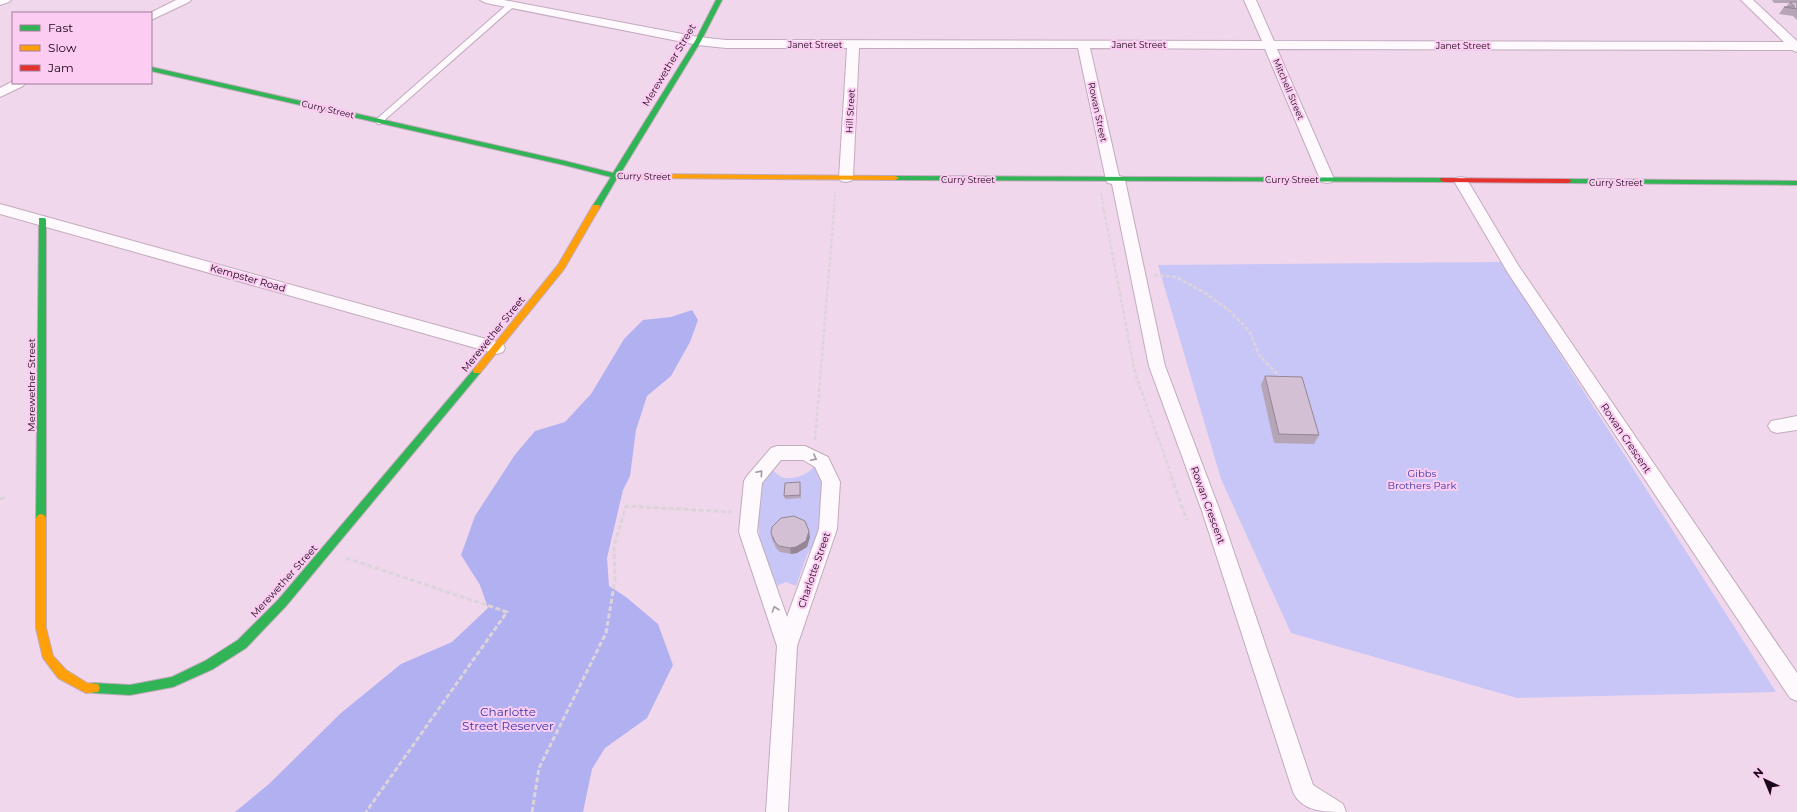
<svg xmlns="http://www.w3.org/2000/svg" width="1797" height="812" viewBox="0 0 1797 812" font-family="Montserrat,sans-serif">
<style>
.green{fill:#c8c6f6}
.forest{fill:#b1b0f0}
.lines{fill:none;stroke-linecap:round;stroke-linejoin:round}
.lane-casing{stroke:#c2abbd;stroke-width:8}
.street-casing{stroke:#c2abbd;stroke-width:2}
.fast-casing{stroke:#c2abbd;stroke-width:2}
.slow-casing{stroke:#c2abbd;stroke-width:2}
.jam-casing{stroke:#c2abbd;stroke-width:2}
.path-far2{stroke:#dcd4da;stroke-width:2;stroke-dasharray:3 1.5;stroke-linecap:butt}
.path-far1{stroke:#dcd4da;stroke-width:2.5;stroke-dasharray:4 2;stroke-linecap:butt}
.path{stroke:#dcd4da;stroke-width:3;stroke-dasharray:5 2.5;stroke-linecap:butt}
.lane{stroke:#fdf9fc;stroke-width:6}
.street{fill:#fdf9fc;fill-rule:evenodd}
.fast{fill:#30b455;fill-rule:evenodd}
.slow{fill:#ff9f0a;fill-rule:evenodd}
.jam{fill:#e5322d;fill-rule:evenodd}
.wall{fill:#b5a5b7}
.shaded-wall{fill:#948695}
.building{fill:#d3c0d5;stroke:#948695}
.oneway{stroke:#a298a0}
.labels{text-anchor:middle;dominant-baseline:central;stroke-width:4;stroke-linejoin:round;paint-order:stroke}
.far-street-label{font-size:9px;fill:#190616;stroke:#fcccf2}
.street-label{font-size:10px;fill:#190616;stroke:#fcccf2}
.park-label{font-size:10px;fill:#3237a7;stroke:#fcccf2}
.near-park-label{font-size:12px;fill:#3237a7;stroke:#fcccf2}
</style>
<rect width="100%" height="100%" fill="#f1d7ec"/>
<g class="green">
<polygon points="1501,262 1776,692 1517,698 1291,633 1221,479 1158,265"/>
<path d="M770,466C773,471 779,477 785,478C795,479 810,474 814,466L822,480L819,536L807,555L796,586L786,582L772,588C762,551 746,500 770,466Z"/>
</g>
<polygon class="forest" points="692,310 698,320 690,342 671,376 647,396 636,430 630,476 623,490 607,558 609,586 626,597 658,624 673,665 647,718 605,748 592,769 583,812 235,812 269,784 341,713 401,664 452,642 488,608 480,585 461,555 475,516 514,456 535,431 565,422 591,394 624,339 643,320 671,317"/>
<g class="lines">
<defs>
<polyline id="lane" points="379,121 511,5"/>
<g id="street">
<polygon points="0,0 11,0 9,2 0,5"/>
<polygon points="176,0 191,0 189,2 151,20 150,13"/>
<path d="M480,0H504L698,37L726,40L1262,41L1244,0H1256L1274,41L1784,42L1741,0H1753L1797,41V52L1792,50L1277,49L1334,179L1332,182L1327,183L1322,182L1320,179L1265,49L1090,48L1119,176L1123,177L1125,180L1165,366L1220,511L1313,785L1343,804L1346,812C1325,812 1302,812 1293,792L1202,511L1149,366L1112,184L1108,183L1106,180L1078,48H859L853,178L851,181L846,182L841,181L839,178L847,48H726L698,45L486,3Z"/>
<polygon points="13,81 13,83 25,83 23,86 0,97 0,88"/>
<polygon points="1461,177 1466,178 1518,265 1797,673 1797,701 1790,698 1508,273 1454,181 1456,178"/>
<polygon points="0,204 497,342 503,344 505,348 503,352 497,354 0,214"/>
<polygon points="1797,416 1797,430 1777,433 1771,431 1768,426 1771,421"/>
<path d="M777,446H805L828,457L840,482L837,529L797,646L788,812H766L777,646L739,532L744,481L747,476L771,448ZM781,460H803L815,467L822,482L819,529L787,617L757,532L762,483Z"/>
</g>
<g id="fast">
<polygon points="716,0 722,0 701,41 620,174 644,174 648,176 644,178 617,178 599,209 596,209 592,207 611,177 564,165 151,71 151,67 565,161 613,173 695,41"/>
<polygon points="892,176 1444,178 1448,180 1444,182 895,180 892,180"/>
<polygon points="1565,179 1797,181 1797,185 1568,183 1564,181"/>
<polygon points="39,218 45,218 46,220 46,518 44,521 41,522 38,521 36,518"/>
<polygon points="477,368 481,371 480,373 286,606 246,648 213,669 173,687 130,695 94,693 90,692 88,688 90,684 94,683 130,685 172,677 205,661 238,640 278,600 474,369"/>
</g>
<g id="slow">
<polygon points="641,174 895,176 899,178 895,180 644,178 641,178"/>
<polygon points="593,205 599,205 600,207 564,269 480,373 474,373 473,371 474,369 558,265"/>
<polygon points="41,514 44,515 46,518 46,628 53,656 66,670 87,683 98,684 100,688 98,692 86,693 58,678 43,658 36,628 36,518 38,515"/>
</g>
<polygon id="jam" points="1441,178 1568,179 1572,181 1568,183 1444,182 1440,180"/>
</defs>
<use href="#lane" class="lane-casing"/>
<use href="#street" class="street-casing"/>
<use href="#fast" class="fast-casing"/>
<use href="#slow" class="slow-casing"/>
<use href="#jam" class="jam-casing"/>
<g class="path-far2">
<polyline points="1101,193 1104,211"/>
<polyline points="834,211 835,192"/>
</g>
<g class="path-far1">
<polyline points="1104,210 1135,373 1172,477"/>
<polyline points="1154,275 1176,277 1205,293 1230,311 1250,332 1259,355 1282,379"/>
<polyline points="815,440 834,210"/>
</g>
<g class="path">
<polyline points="1171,476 1187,520"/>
<polyline points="0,499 6,497"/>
<polyline points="346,558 507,612 366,812"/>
<polyline points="532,812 539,768 606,633 615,580 614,546 626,506 732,512"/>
</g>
<use href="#lane" class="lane"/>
<use href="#street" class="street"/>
<use href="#fast" class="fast"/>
<use href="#slow" class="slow"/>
<use href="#jam" class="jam"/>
</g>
<g class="wall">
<polygon points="1772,0 1797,0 1797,20 1793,16 1779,14 1784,7 1786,7 1789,3 1774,3"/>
<polygon points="1265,376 1319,435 1314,444 1274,443 1261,385"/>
<polygon points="800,482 801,498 785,499 784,496"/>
<polygon points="771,533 810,537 807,547 797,553 791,554 780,552 776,548 772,539"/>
</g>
<polygon class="shaded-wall" points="809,531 810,537 807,547 797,553 791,554 790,548"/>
<g class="building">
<polygon points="1790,2 1797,2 1797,9 1784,7 1795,7"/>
<polygon points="1265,376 1302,377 1319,435 1279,434"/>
<polygon points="800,482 800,495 784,496 785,483"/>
<polygon points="794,516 805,521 809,531 806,541 796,547 790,548 779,546 775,542 771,533 772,527 781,518"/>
</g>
<defs><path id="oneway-chevron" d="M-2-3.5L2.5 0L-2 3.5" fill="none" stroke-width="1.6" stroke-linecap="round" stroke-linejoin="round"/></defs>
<g class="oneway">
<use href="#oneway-chevron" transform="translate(814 458) rotate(27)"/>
<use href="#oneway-chevron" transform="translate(760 473) rotate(-49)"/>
<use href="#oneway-chevron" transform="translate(775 609) rotate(-109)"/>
</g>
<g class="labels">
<g class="far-street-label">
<text x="815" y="44">Janet Street</text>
<text x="1139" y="44">Janet Street</text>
<text x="1463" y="45">Janet Street</text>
<text transform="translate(1289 89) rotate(67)">Mitchell Street</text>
<text transform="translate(328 109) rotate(13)">Curry Street</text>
<text transform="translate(850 111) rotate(-87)">Hill Street</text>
<text transform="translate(1098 112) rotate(78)">Rowan Street</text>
<text transform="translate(644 176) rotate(1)">Curry Street</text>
<text x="968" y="179">Curry Street</text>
<text x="1292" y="179">Curry Street</text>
<text x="1616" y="182">Curry Street</text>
</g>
<g class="street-label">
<text transform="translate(669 65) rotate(-59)">Merewether Street</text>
<text transform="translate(248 278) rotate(16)">Kempster Road</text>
<text transform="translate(493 334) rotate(-51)">Merewether Street</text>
<text transform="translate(31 385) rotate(-90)">Merewether Street</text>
<text transform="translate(1626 438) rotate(56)">Rowan Crescent</text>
<text transform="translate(1208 505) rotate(70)">Rowan Crescent</text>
<text transform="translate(814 570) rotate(-71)">Charlotte Street</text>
<text transform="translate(284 581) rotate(-48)">Merewether Street</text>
</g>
<g class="park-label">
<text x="1422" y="473">Gibbs<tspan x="1422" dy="12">Brothers Park</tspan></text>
</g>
<g class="near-park-label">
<text x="508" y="711">Charlotte<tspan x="508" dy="14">Street Reserver</tspan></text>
</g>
</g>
<rect x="12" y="12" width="140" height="72" fill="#fcccf2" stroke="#a17d9a"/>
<rect x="20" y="25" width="20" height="6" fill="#30b455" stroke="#a17d9a"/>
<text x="48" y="32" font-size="12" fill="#190616">Fast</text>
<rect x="20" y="45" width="20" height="6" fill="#ff9f0a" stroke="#a17d9a"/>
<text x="48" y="52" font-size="12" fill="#190616">Slow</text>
<rect x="20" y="65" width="20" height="6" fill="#e5322d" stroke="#a17d9a"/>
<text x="48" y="72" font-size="12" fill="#190616">Jam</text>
<g transform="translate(1765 780) rotate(316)" stroke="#fcccf2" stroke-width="3" paint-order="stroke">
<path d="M0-3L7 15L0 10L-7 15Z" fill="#190616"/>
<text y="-6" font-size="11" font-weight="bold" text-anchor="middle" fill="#190616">N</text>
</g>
</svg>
